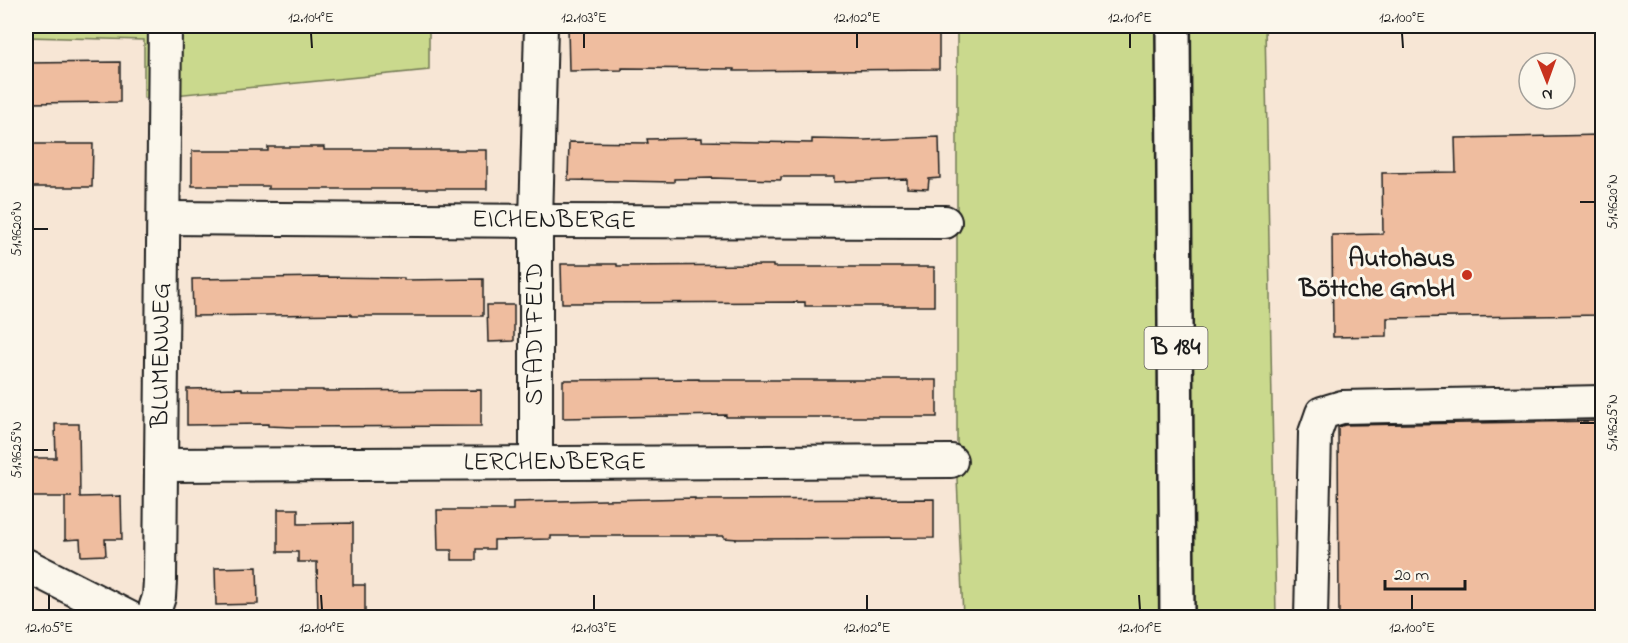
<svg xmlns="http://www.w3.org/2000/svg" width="1628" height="643" viewBox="0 0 1628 643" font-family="'Indie Flower',sans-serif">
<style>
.green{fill:#cad98d;stroke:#737a54;stroke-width:1.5}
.building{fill:#efbd9f;stroke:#1c1c1c;stroke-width:1.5}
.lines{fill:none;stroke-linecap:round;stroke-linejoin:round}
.minor-casing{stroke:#1c1c1c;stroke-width:36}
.major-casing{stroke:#1c1c1c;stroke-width:38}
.minor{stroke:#fbf7ec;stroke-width:32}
.major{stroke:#fbf7ec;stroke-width:33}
.ticks{fill:none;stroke:#1c1c1c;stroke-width:2}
.poi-dot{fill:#c8321e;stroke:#fbf7ec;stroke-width:2}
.labels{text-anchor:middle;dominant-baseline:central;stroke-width:6;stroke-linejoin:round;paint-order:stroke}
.shield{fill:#fbf7ec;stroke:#5f5e5a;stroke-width:1.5}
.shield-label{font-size:24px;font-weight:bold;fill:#1c1c1c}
.street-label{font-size:26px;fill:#1c1c1c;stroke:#fbf7ec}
.poi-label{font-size:26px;font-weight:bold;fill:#1c1c1c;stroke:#fbf7ec;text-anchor:end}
.neatline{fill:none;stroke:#1c1c1c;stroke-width:2}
.ticks-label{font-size:15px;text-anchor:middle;fill:#1c1c1c}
</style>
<rect width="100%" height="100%" fill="#f7e6d5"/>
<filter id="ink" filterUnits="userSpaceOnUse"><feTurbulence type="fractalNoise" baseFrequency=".0167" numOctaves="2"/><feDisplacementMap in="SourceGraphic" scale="12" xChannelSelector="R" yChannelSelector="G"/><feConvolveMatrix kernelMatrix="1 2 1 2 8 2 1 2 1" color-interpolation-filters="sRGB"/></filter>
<g filter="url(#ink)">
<g class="green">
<polygon points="26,26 429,26 429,70 144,98 144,40 26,37"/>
<polygon points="957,26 1265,26 1276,617 963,617 957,478"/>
</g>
<g class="building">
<polygon points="621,26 621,29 700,30 859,28 859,30 939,31 939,69 734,71 734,69 622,68 622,70 569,71 568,27"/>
<polygon points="120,62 120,102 26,103 26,63"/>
<polygon points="1602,135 1602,315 1387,318 1387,336 1333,337 1332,235 1383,234 1382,173 1456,172 1455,138"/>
<polygon points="939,137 940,178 929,179 928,189 907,188 907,179 834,182 834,177 781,177 781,180 712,178 674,179 674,182 568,180 569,142 648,143 647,139 702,138 702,141 812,143 812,139 864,140"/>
<polygon points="26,144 93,144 92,187 26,187"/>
<polygon points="268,147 324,147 324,150 487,150 487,189 268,189 268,186 192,186 192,151 268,151"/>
<polygon points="561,264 617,264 617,266 773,265 773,267 934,267 934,306 805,306 805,302 562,303"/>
<polygon points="323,277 404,278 404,280 483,279 483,316 351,316 351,314 193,316 192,279"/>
<polygon points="487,305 514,305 514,341 488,342"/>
<polygon points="699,379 699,380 937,380 937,417 726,417 726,415 563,418 563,380"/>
<polygon points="242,388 242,390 323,390 323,391 481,390 481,426 293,427 268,426 268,424 187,425 187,389"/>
<polygon points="1602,421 1602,618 1339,618 1338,427 1345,425"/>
<polygon points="55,424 79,424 80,497 121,496 122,539 105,539 106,555 81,556 80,539 65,540 65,497 72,497 26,497 26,458 56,458"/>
<polygon points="695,498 695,500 934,499 934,538 738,539 724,538 724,536 551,536 551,539 494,540 494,549 476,549 476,560 452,560 452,550 438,550 437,510 513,510 513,502"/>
<polygon points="278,509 298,509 298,524 353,523 353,585 365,585 365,618 318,618 317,562 298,562 298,552 278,552"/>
<polygon points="257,567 258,604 216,605 215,568"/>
</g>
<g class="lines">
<defs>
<g id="minor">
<path id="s1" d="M164,218L536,221L945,222"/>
<polyline points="536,462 536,221 541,26"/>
<path id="s2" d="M161,465L951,461"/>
<polyline points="26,565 130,618"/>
<path id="s3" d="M152,618L159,597L160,580L165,26"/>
<polyline points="1311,618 1315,433 1322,413 1342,407 1602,402"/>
</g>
<polyline id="major" points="1173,26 1177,618"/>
</defs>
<use href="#minor" class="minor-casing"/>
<use href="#major" class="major-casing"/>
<use href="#minor" class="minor"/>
<use href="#major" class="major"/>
</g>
</g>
<path class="ticks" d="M311,33L312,48M584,33V48M857,33V48M1130,33V48M1402,33L1403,48M1580,202H1595M33,229H48M1580,423H1595M33,450H48M49,595V610M321,595L322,610M594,595V610M867,595V610M1139,595L1140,610M1412,595V610"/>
<circle class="poi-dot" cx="1467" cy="275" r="6"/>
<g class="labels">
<rect class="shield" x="1144.5" y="327" width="63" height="42" rx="4.5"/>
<g class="shield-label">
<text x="1176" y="348">B 184</text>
</g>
<g class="street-label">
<text stroke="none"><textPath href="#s1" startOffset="390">EICHENBERGE</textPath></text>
<text transform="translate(536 334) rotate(-90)">STADTFELD</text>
<text stroke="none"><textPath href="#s3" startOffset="264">BLUMENWEG</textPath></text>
<text stroke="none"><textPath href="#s2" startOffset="394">LERCHENBERGE</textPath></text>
</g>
<g class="poi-label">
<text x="1455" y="260">Autohaus<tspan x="1455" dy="30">Böttche GmbH</tspan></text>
</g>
</g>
<rect width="1628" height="643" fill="none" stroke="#fbf7ec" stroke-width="66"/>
<g transform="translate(1547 81) rotate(179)"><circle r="28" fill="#fbf7ec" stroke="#a29f99" stroke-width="1.5"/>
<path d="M0-4.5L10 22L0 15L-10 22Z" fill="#c8321e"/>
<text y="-9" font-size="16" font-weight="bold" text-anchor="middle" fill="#1c1c1c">N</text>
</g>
<path d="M1385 580v9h80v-9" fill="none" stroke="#1c1c1c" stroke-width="3"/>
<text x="1394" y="580" font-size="18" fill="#1c1c1c" stroke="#fbf7ec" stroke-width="4.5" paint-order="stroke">20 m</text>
<rect x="33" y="33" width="1562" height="577" class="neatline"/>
<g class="ticks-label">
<text x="311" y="22">12.104°E</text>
<text x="584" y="22">12.103°E</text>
<text x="857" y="22">12.102°E</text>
<text x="1130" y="22">12.101°E</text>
<text x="1402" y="22">12.100°E</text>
<text transform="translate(1612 202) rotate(-90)" y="5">51.9620°N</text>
<text transform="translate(16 229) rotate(-90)" y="5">51.9620°N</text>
<text transform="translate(1612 423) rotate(-90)" y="5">51.9625°N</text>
<text transform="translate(16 450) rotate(-90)" y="5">51.9625°N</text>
<text x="49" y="632">12.105°E</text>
<text x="322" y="632">12.104°E</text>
<text x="594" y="632">12.103°E</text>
<text x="867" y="632">12.102°E</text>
<text x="1140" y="632">12.101°E</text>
<text x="1412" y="632">12.100°E</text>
</g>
</svg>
